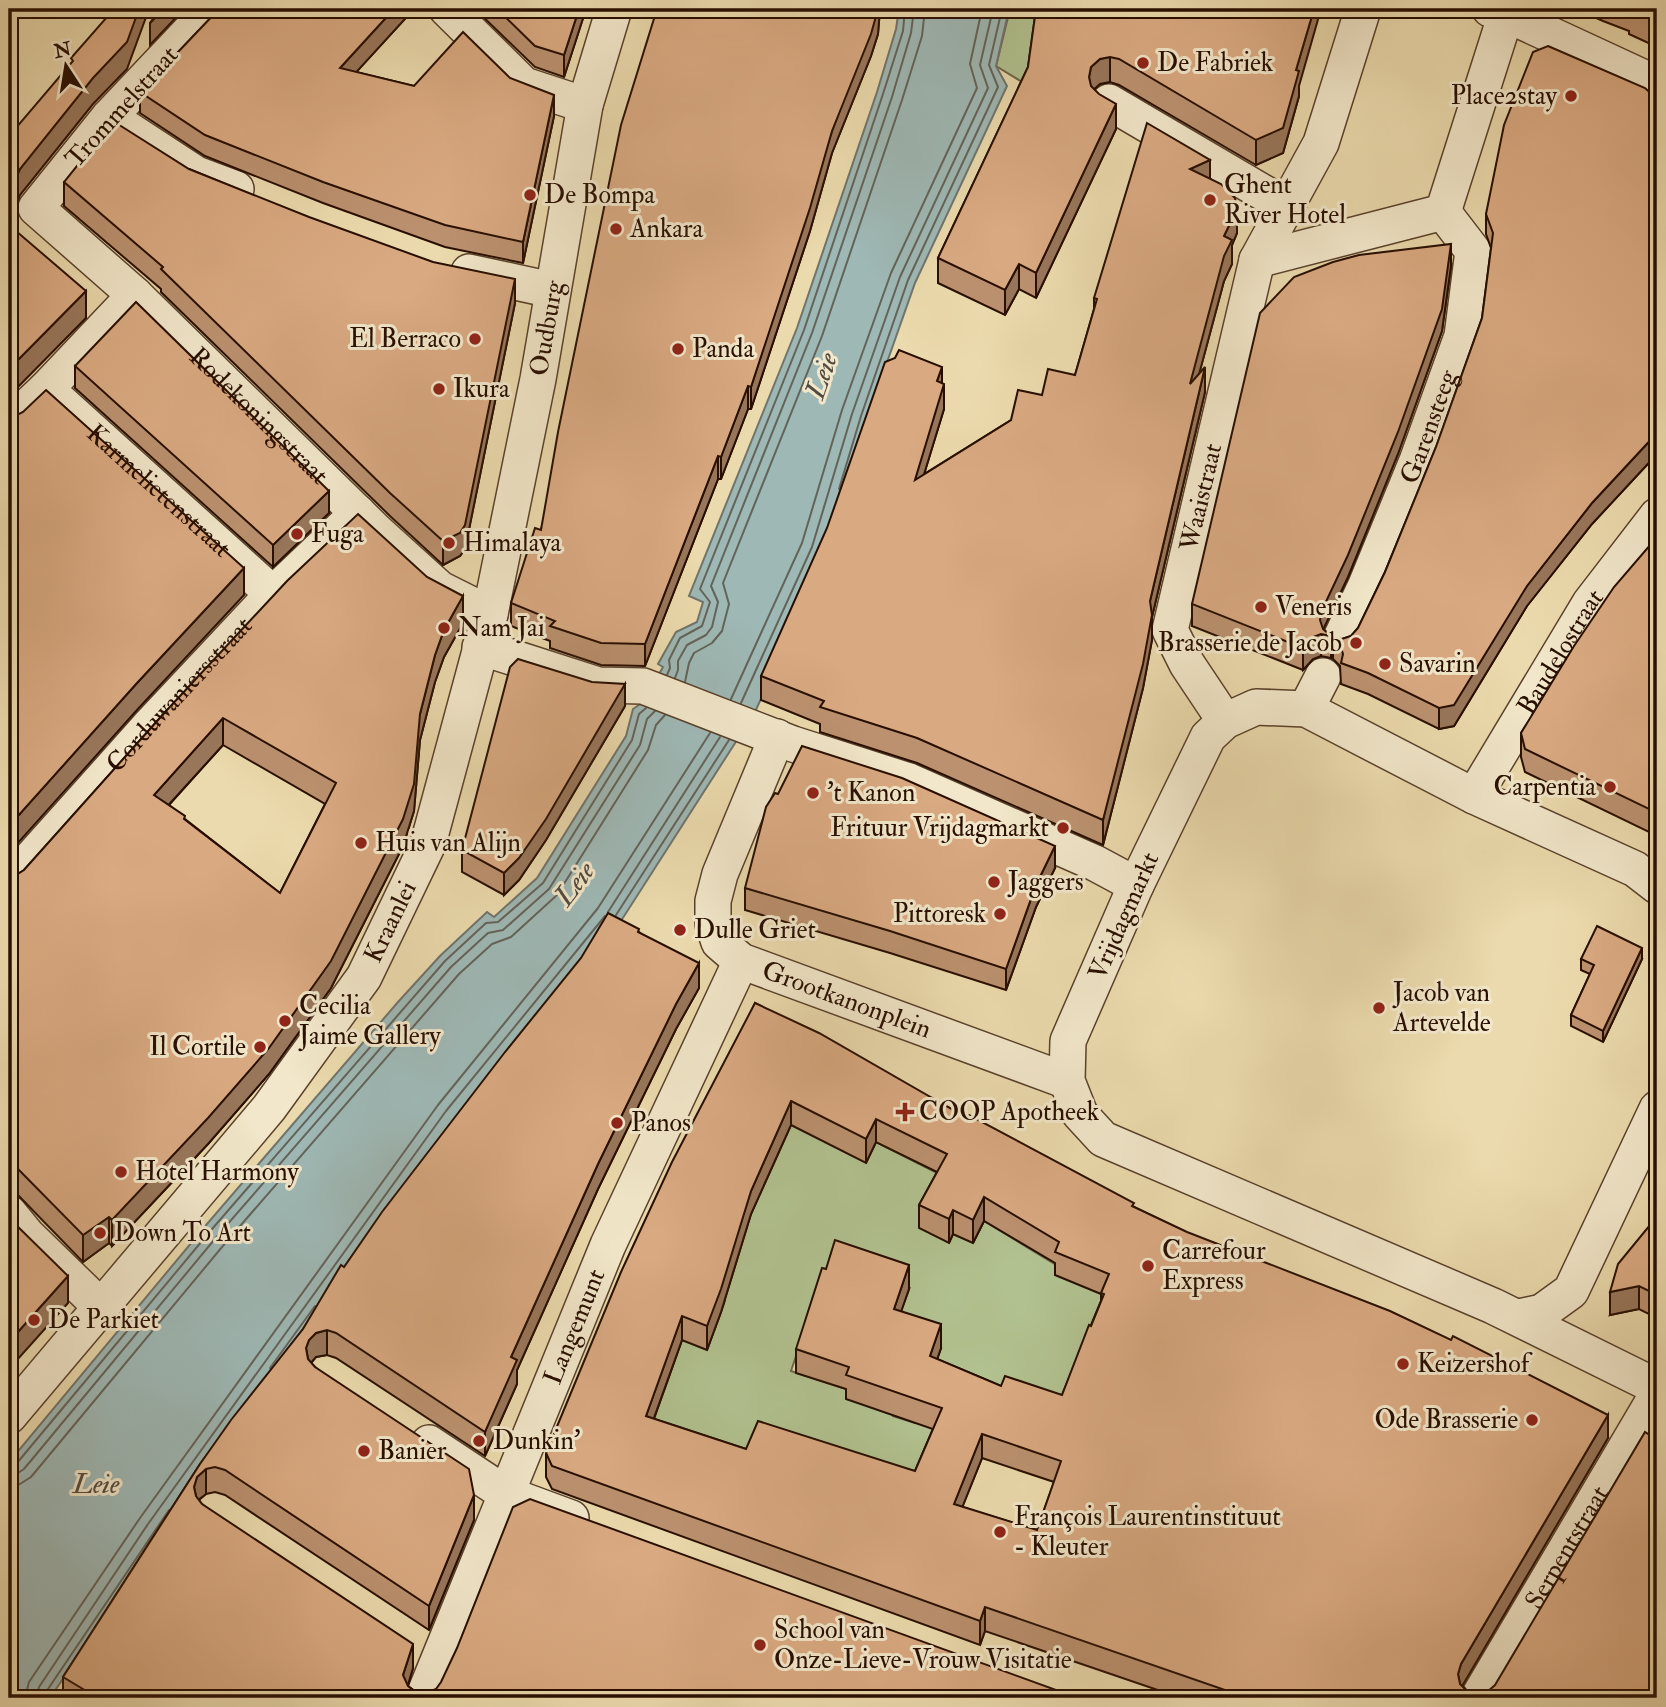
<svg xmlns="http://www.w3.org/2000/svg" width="1666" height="1707" viewBox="0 0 1666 1707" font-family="'IM FELL Double Pica',serif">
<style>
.green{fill:#b1c18f;stroke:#6c6848;stroke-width:2;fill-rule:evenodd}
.water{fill:#9eb8b5;stroke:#6f746d;stroke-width:2}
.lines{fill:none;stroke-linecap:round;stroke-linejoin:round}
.shore{stroke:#63635a;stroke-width:2}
.street-casing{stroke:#59412b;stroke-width:38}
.street{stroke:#f2e7ca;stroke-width:35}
.wall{fill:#bb916f;stroke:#280e00;stroke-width:2;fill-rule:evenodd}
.shaded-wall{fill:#98765a;stroke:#280e00;stroke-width:2}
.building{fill:#d9a981;stroke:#280e00;stroke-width:2;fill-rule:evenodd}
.poi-dot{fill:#8f2418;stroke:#f2e7ca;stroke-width:2.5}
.labels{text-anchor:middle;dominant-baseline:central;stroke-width:6;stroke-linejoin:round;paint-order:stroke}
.poi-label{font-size:26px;fill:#280e00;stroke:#f2e7ca;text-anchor:start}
.street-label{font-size:26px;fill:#280e00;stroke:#f2e7ca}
.water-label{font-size:28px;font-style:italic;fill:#514a3f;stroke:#f2e7ca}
</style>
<rect width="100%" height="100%" fill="#ebdaad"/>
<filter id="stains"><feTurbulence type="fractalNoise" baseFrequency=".00286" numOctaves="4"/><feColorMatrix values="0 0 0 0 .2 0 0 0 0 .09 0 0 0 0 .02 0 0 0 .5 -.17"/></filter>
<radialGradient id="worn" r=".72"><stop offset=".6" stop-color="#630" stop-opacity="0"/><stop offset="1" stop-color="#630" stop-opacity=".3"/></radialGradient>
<g class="green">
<polygon points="1010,9 1044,9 1027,85 996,66"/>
<path d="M793,1118L866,1162L876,1142L947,1178L920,1228L948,1242L953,1234L973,1243L984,1221L1109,1297L1113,1408L1006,1400L909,1507L746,1473L642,1439L665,1388L682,1340L707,1350L725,1301L696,1291L731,1214ZM800,1344L941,1348L915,1423L893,1416L906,1378L849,1390L791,1371Z"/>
</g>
<polygon class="water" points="899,9 1009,9 996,66 1007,86 915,283 867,419 827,552 755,712 619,924 161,1533 50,1698 9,1698 9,1462 207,1224 398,1002 440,956 487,912 494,917 537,878 626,736 633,709 643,702 663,667 658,664 676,632 697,622 703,602 689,596 797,328 877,92 896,29"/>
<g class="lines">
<g class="shore">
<polyline points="839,489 861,416 908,280 998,87 989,65 1002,9"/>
<polyline points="667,675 670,668 669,660 680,638 702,626 710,602 700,589 804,330 883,94 903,31 905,9"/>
<polyline points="675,678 678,670 678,661 687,645 706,635 712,627 718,602 711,586 812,333 892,97 911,33 914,9"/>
<polyline points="685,682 689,663 694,653 712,643 722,631 729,604 723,583 822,336 902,100 922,36 925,9"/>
<polyline points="731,699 802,543 842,410 891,273 977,88 970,64 982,9"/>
<polyline points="741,703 812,547 852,414 900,277 988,88 980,65 993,9"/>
<polyline points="608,912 720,737"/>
<polyline points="616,915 729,740"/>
<polyline points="270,1368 315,1306"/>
<polyline points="9,1466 17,1463 212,1229 445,961 486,923 498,922 543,883 632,740 639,714 646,708"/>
<polyline points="9,1475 18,1473 24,1469 219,1234 451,967 488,933 503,930 549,889 640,745 647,719 655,711"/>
<polyline points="9,1486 20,1484 31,1477 227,1241 459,974 492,944 511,937 557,895 648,750 656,725 665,715"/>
<polyline points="25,1698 29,1682 140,1518 438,1105 598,908 710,733"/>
<polyline points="36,1698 39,1687 148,1524 446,1111 605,916"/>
<polyline points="45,1698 46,1692 169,1510"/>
</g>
<defs>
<g id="street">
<path id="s1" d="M211,9L109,117L36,208L135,295L376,531L440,589L490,614"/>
<polyline points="447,9 524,85 585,105"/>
<polyline points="1506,14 1657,84"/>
<polyline points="1109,102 1286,206"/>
<polyline points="109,117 196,174 236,189"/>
<polyline points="1257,260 1443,212 1506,14 1490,9"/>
<polyline points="469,272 552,290"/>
<path id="s2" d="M46,389L273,594"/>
<polyline points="9,424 46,389 135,295"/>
<path id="s3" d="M1340,640L1366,585L1417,461L1462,336L1473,251L1443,212"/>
<polyline points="480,647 598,685 643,686 793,744 909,781 1095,863 1136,885"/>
<polyline points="1306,709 1323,676"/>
<path id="s4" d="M1225,721L1187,664L1170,630L1257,260L1321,143L1363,9"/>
<path id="s5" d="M777,737L720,874L713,901V924L719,942L741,961L1067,1081"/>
<path id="s6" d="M1474,796L1590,603L1657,516"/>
<path id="s7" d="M9,883L152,723L273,594L358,513"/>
<polyline points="1657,886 1635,869 1474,796 1306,709 1256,707 1225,721 1208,737 1136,885 1068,1041 1067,1081 1080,1114 1103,1139 1493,1306 1657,1387"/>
<polyline points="9,1213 27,1235 101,1307"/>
<polyline points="1519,1317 1542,1312 1571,1291 1657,1109"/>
<path id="s8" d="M9,1416L269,1108L364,977L428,844L490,614L538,379L585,105L614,9"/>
<polyline points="429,1443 506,1494 571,1518"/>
<path id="s9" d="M423,1698L608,1245L741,961"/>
<path id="s10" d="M1478,1698L1657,1395"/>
</g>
</defs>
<use href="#street" class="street-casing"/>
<use href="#street" class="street"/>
</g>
<g class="wall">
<polygon points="219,9 414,9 356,72 414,86 510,78 554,116 523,263 445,247 323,203 205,156 140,113 140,92"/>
<polygon points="475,9 586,9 564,77 535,67"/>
<polygon points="657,9 880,9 878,34 871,56 832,153 810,231 751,409 748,409 721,479 718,479 645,666 601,665 550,648 550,641 511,626 511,603 541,530"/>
<polygon points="1036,9 1299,86 1299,96 1283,153 1256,165 1119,85 1110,82 1100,84 1094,89 1116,129 1036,298 1019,289 1005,315 938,283 938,258 1028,67"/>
<polygon points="1576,9 1657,9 1657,47 1629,34 1629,31 1603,21"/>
<polygon points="1657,99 1657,454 1592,524 1527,606 1454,726 1439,729 1368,694 1341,684 1340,666 1333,659 1333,638 1342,639 1351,636 1358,628 1385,572 1436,447 1482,318 1491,248 1486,234 1486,214"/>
<polygon points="189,169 515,303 465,549 460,556 443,565 390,516 161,292 161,289 64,206 64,182"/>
<polygon points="1210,178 1237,233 1232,245 1232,264 1224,281 1199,374 1205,392 1152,617 1152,640 1143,688 1103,845 917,763 820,732 820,724 761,700 761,676 942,383 944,409 924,474 1011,420 1042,395 1075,375 1094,309 1094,298"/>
<polygon points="1451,266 1442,331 1398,454 1348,577 1323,629 1331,636 1331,658 1321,656 1313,659 1303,670 1192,626 1192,604"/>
<polygon points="75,366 329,513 273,567 75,388"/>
<polygon points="1657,537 1657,818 1651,833 1525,772 1521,757 1521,733"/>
<path d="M463,623L444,657L435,682L420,740L414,811L403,846L331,988L269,1074L208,1144L112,1246L109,1243L83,1262L17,1194H9V876L16,875L24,870L167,710ZM223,745L325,804L280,893L185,819L169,805Z"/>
<polygon points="625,706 546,840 519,880 504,895 462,872 462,850"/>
<polygon points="1055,868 1036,907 1006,990 890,953 745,910 745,888"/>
<polygon points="639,932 699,988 676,1029 598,1189 517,1370 517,1384 485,1456 336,1358 327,1355 316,1357 311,1363 474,1520 429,1630 225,1495 215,1492 206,1494 199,1500 202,1504 413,1668 408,1686 416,1692 1078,1698 63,1698 63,1677 200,1464 303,1329 344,1267"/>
<polygon points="1581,959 1642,959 1603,1042 1571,1026 1571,1015 1590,974 1581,970"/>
<path d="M755,1003L1134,1207L1608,1438L1462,1685L1468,1692L1478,1694L1657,1698H1181L985,1631L980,1645L552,1489L546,1477V1453ZM791,1125L866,1163L876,1142L937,1172L919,1205V1228L949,1243L953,1234L973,1243L984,1221L1055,1263V1275L1101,1294V1301L1062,1395L1001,1386L937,1359L941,1348L901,1311L909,1289L796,1349V1373L846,1389V1399L933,1429L915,1471L746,1449L654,1419L682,1340L707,1350L721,1312L751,1214ZM982,1458L1054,1482L1037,1530L962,1507Z"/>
<polygon points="1657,1232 1657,1318 1639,1309 1610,1315"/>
</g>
<g class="shaded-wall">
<polygon points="9,9 14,9 14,21 9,32"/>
<polygon points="139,9 149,9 127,69 93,104 20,195 16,206 9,215 9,188 20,169"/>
<polygon points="163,9 184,9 150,45 150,23"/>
<polygon points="394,9 414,9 340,90 340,68"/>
<polygon points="579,9 586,9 564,77 564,55"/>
<polygon points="878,9 880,9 878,34 871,56 832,153 810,231 751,409 751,387 832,131"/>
<polygon points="1314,9 1321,9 1299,86 1299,96 1283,153 1256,165 1256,140 1296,70"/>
<polygon points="1110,57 1110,82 1100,84 1091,92 1089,77 1091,67 1100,59"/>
<polygon points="554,95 554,116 523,263 523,242"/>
<polygon points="1116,104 1116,129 1036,298 1036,273"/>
<polygon points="1210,160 1210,185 1190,169"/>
<polygon points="1237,209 1237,233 1232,245 1232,264 1224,281 1190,408 1190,384 1224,236"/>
<polygon points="1451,244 1451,266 1442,331 1398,454 1348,577 1322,632 1321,656 1313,659 1303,670 1303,648 1322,610"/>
<polygon points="1019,264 1019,289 1005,315 1005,290"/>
<polygon points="515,279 515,303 465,549 460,556 443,565 443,541"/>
<polygon points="86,291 86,318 9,396 9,369"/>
<polygon points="942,367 942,391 944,384 944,409 915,504 915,480 937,381"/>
<polygon points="1205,367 1205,392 1152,617 1152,640 1143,688 1103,845 1103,820 1150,601"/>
<polygon points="748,386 748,409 721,479 721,457"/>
<polygon points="1657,433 1657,454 1592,524 1527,606 1454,726 1439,729 1439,708 1527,586 1592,503"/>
<polygon points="718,456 718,479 645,666 645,644"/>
<polygon points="329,491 329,513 273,567 273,545"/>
<polygon points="244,568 244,595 137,710 9,853 9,826 137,683"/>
<polygon points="463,596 463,623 444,657 435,682 420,740 414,811 403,846 331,988 269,1074 208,1144 112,1246 112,1220 420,714 435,655 444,630"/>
<polygon points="625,684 625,706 546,840 519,880 504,895 504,873"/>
<polygon points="223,718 223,745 154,821 154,795"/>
<polygon points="1657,795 1657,818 1651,833 1651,810"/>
<polygon points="1055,846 1055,868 1036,907 1006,990 1006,969 1036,885"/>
<polygon points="1642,948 1642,959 1603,1042 1603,1031"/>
<polygon points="699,963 699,988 676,1029 598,1189 517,1370 517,1384 485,1456 485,1432 511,1357 598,1164 676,1004"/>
<polygon points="791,1101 791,1125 751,1214 721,1312 707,1350 707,1326 751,1191"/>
<polygon points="876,1119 876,1142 866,1163 866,1139"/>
<polygon points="984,1197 984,1221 973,1243 973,1220"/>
<polygon points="953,1210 953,1234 949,1243 949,1219"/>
<polygon points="109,1217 109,1243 83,1262 83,1235"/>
<polygon points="909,1265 909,1289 894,1332 894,1309"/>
<polygon points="68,1276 68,1303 9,1369 9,1342"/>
<polygon points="1639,1286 1639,1309 1610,1315 1610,1292"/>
<polygon points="682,1316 682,1340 646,1440 646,1416"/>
<polygon points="941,1324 941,1348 930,1380 930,1356"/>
<polygon points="327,1330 327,1355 316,1357 309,1365 306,1348 309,1340 316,1333"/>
<polygon points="1608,1415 1608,1438 1461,1688 1458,1674 1461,1664"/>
<polygon points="982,1434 982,1458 954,1528 954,1504"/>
<polygon points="206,1469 206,1494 197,1501 194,1487 197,1477"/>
<polygon points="474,1495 474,1520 429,1630 429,1606"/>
<polygon points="985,1607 985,1631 980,1645 980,1621"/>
<polygon points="413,1644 413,1668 404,1698 403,1675"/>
</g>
<g class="building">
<polygon points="114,9 139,9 127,42 93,78 20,169 16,179 9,188 9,136 73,61 71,58"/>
<polygon points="160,9 163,9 150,23"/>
<polygon points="219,9 394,9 340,68 414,86 463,32 510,78 554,95 523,242 445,225 323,182 205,135 140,92"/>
<polygon points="497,9 579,9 564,55 535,46"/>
<polygon points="657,9 878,9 871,34 832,131 810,208 751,387 748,386 721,457 718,456 645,644 601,643 550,626 555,621 511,603 535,528 541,530 558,432 621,125"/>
<polygon points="1036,9 1314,9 1296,70 1299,71 1283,128 1256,140 1119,59 1110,57 1100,59 1091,67 1089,77 1091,86 1099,94 1116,104 1036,273 1019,264 1005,290 938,258 1028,67"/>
<polygon points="1632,9 1657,9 1657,21"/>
<polygon points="1548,46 1645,88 1657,99 1657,433 1592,503 1527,586 1454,705 1439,708 1368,673 1341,663 1343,654 1340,645 1333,638 1342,639 1351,636 1358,628 1385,572 1436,447 1482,318 1493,233 1486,214 1504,125 1533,52"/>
<polygon points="113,121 189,169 309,217 433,262 515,279 465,525 460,533 443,541 390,493 161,269 163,267 64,182"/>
<polygon points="1147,123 1210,160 1190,169 1221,184 1235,198 1237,209 1224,236 1232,240 1224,256 1190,384 1205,367 1150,601 1152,615 1143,664 1103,820 917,738 820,707 824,701 761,676 827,528 885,362 895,358 899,350 942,367 937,381 944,384 915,480 1011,420 1018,390 1042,395 1048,369 1075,375 1097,299 1094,298"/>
<polygon points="9,225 86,291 9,369"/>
<polygon points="1451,244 1442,309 1398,432 1348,555 1322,610 1320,620 1323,629 1331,636 1321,634 1313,637 1303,648 1192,604 1260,313 1294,277 1333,262 1359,255"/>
<polygon points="136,302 329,491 273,545 75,366"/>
<polygon points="46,390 244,568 137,683 9,826 9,417 13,417 23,412"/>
<path d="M358,514L427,577L463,596L444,630L435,655L420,714L414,784L403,819L331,961L269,1048L208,1118L112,1220L109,1217L83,1235L17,1168L9,1167V876L16,875L24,870L167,710L287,581ZM223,718L336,783L280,893L184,819L185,816L154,795Z"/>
<polygon points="1657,537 1657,795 1651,810 1525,749 1521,733 1574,646 1614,587"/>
<polygon points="518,659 592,682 625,684 546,819 519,858 504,873 462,850 510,667"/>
<polygon points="802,746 902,778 1055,846 1036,885 1006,969 890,931 745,888 766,807 775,793 778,794"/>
<polygon points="608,913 639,929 638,932 699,963 676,1004 598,1164 511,1357 517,1360 485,1432 336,1333 327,1330 316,1333 309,1340 306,1348 308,1359 315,1367 469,1469 474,1495 429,1606 225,1470 215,1467 206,1469 197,1477 194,1487 196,1496 202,1504 413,1644 403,1675 408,1686 416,1692 426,1693 436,1689 441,1682 457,1648 513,1507 530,1499 1078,1698 98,1698 63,1677 200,1464 231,1420 303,1329 341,1265 344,1267 382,1212 505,1052 581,958"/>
<polygon points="1597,926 1642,948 1603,1031 1571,1015 1594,965 1581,959"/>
<path d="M755,1003L819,1033L967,1118L969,1115L1134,1203L1132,1206L1187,1232L1390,1311L1451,1340L1453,1336L1608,1415L1461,1664L1458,1674L1460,1684L1468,1692L1478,1694L1487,1692L1495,1685L1645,1432L1657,1440V1698H1248L985,1607L980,1621L552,1466L546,1453L621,1272L672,1162ZM791,1101L866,1139L876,1119L947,1154L919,1205L949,1219L953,1210L973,1220L984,1197L1059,1242L1055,1252L1109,1274L1101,1293L1104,1294L1091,1326L1089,1325L1062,1395L1005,1376L1001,1386L930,1356L941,1324L894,1309L909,1265L835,1240L826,1269L822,1268L796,1349L849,1367L846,1375L942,1408L915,1471L758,1421L746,1449L646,1416L682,1316L707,1326L721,1289L751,1191ZM982,1434L1061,1461L1037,1530L954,1504Z"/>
<polygon points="9,1218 68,1276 9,1342"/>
<polygon points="1650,1225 1657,1232 1657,1295 1639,1286 1610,1292 1618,1264"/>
</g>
<g class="poi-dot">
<circle cx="1143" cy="63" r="7"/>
<circle cx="1571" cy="96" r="7"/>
<circle cx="530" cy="195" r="7"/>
<circle cx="1210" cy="200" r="7"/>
<circle cx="616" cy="229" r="7"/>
<circle cx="475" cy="339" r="7"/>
<circle cx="678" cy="349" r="7"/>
<circle cx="439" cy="389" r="7"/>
<circle cx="297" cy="534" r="7"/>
<circle cx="449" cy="543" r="7"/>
<circle cx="1261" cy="607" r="7"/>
<circle cx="444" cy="628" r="7"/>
<circle cx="1356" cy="643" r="7"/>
<circle cx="1385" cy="664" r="7"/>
<circle cx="1610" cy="787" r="7"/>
<circle cx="813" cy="793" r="7"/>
<circle cx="1063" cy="828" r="7"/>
<circle cx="361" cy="843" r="7"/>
<circle cx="994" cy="882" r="7"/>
<circle cx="1000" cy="914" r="7"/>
<circle cx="680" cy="930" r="7"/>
<circle cx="1379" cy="1008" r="7"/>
<circle cx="285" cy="1021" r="7"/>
<circle cx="260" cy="1047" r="7"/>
<path d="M901.5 1101.5h7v7h7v7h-7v7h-7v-7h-7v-7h7z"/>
<circle cx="617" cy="1123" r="7"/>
<circle cx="121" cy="1172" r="7"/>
<circle cx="100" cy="1233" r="7"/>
<circle cx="1148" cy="1266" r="7"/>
<circle cx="34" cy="1320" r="7"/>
<circle cx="1403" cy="1364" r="7"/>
<circle cx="1532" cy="1420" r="7"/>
<circle cx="479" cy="1441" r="7"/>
<circle cx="364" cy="1451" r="7"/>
<circle cx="1000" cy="1532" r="7"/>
<circle cx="760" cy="1645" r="7"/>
</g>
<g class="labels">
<g class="poi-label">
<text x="1157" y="63">De Fabriek</text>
<text x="1557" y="96" text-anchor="end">Place2stay</text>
<text x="1224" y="185">Ghent<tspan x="1224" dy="30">River Hotel</tspan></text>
<text x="544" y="195">De Bompa</text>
<text x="630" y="229">Ankara</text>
<text x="461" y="339" text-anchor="end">El Berraco</text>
<text x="692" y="349">Panda</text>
<text x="453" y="389">Ikura</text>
<text x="311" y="534">Fuga</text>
<text x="463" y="543">Himalaya</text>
<text x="1275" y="607">Veneris</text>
<text x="458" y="628">Nam Jai</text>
<text x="1342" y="643" text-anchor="end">Brasserie de Jacob</text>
<text x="1399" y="664">Savarin</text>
<text x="1596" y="787" text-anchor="end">Carpentia</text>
<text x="827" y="793">'t Kanon</text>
<text x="1049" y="828" text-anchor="end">Frituur Vrijdagmarkt</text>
<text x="375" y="843">Huis van Alijn</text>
<text x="1008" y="882">Jaggers</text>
<text x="986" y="914" text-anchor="end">Pittoresk</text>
<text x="694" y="930">Dulle Griet</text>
<text x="1393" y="993">Jacob van<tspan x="1393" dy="30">Artevelde</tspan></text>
<text x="299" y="1006">Cecilia<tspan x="299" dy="30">Jaime Gallery</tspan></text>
<text x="246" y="1047" text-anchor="end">Il Cortile</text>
<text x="919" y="1112">COOP Apotheek</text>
<text x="631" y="1123">Panos</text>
<text x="135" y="1172">Hotel Harmony</text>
<text x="114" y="1233">Down To Art</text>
<text x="1162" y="1251">Carrefour<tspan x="1162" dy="30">Express</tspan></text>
<text x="48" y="1320">De Parkiet</text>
<text x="1417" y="1364">Keizershof</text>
<text x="1518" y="1420" text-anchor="end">Ode Brasserie</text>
<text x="493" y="1441">Dunkin'</text>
<text x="378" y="1451">Banier</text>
<text x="1014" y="1517">François Laurentinstituut<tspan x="1014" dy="30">- Kleuter</tspan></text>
<text x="774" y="1630">School van<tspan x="774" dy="30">Onze-Lieve-Vrouw Visitatie</tspan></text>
</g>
<g class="street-label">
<text transform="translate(122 107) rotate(-48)">Trommelstraat</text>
<text stroke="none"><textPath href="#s8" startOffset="1242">Oudburg</textPath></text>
<text stroke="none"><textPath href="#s1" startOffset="570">Rodekoningstraat</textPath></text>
<text stroke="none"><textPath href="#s3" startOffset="231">Garensteeg</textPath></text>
<text stroke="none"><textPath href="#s2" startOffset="152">Karmelietenstraat</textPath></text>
<text stroke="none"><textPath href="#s4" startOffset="243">Waaistraat</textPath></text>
<text stroke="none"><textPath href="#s6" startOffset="168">Baudelostraat</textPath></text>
<text stroke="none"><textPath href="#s7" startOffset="254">Corduwaniersstraat</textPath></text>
<text transform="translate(1124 916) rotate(-66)">Vrijdagmarkt</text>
<text stroke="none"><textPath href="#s8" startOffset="626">Kraanlei</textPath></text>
<text stroke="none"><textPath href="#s5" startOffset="360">Grootkanonplein</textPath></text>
<text stroke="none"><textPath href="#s9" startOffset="401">Langemunt</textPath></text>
<text stroke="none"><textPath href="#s10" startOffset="175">Serpentstraat</textPath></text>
</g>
<g class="water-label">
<text transform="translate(822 376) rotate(-71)">Leie</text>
<text transform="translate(575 884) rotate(-53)">Leie</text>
<text x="96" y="1484">Leie</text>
</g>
</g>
<rect width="1666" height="1707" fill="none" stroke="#ebdaad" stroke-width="35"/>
<rect x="10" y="10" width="1645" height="1686" fill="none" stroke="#280e00" stroke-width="3.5"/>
<rect x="18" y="18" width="1631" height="1672" fill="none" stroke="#280e00" stroke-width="2"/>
<g transform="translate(66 66) rotate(348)" stroke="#f2e7ca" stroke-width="5" paint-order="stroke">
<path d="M0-5L12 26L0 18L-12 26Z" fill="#280e00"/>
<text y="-10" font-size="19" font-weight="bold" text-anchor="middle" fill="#280e00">N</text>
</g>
<rect width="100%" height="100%" filter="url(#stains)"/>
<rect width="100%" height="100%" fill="url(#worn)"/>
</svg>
